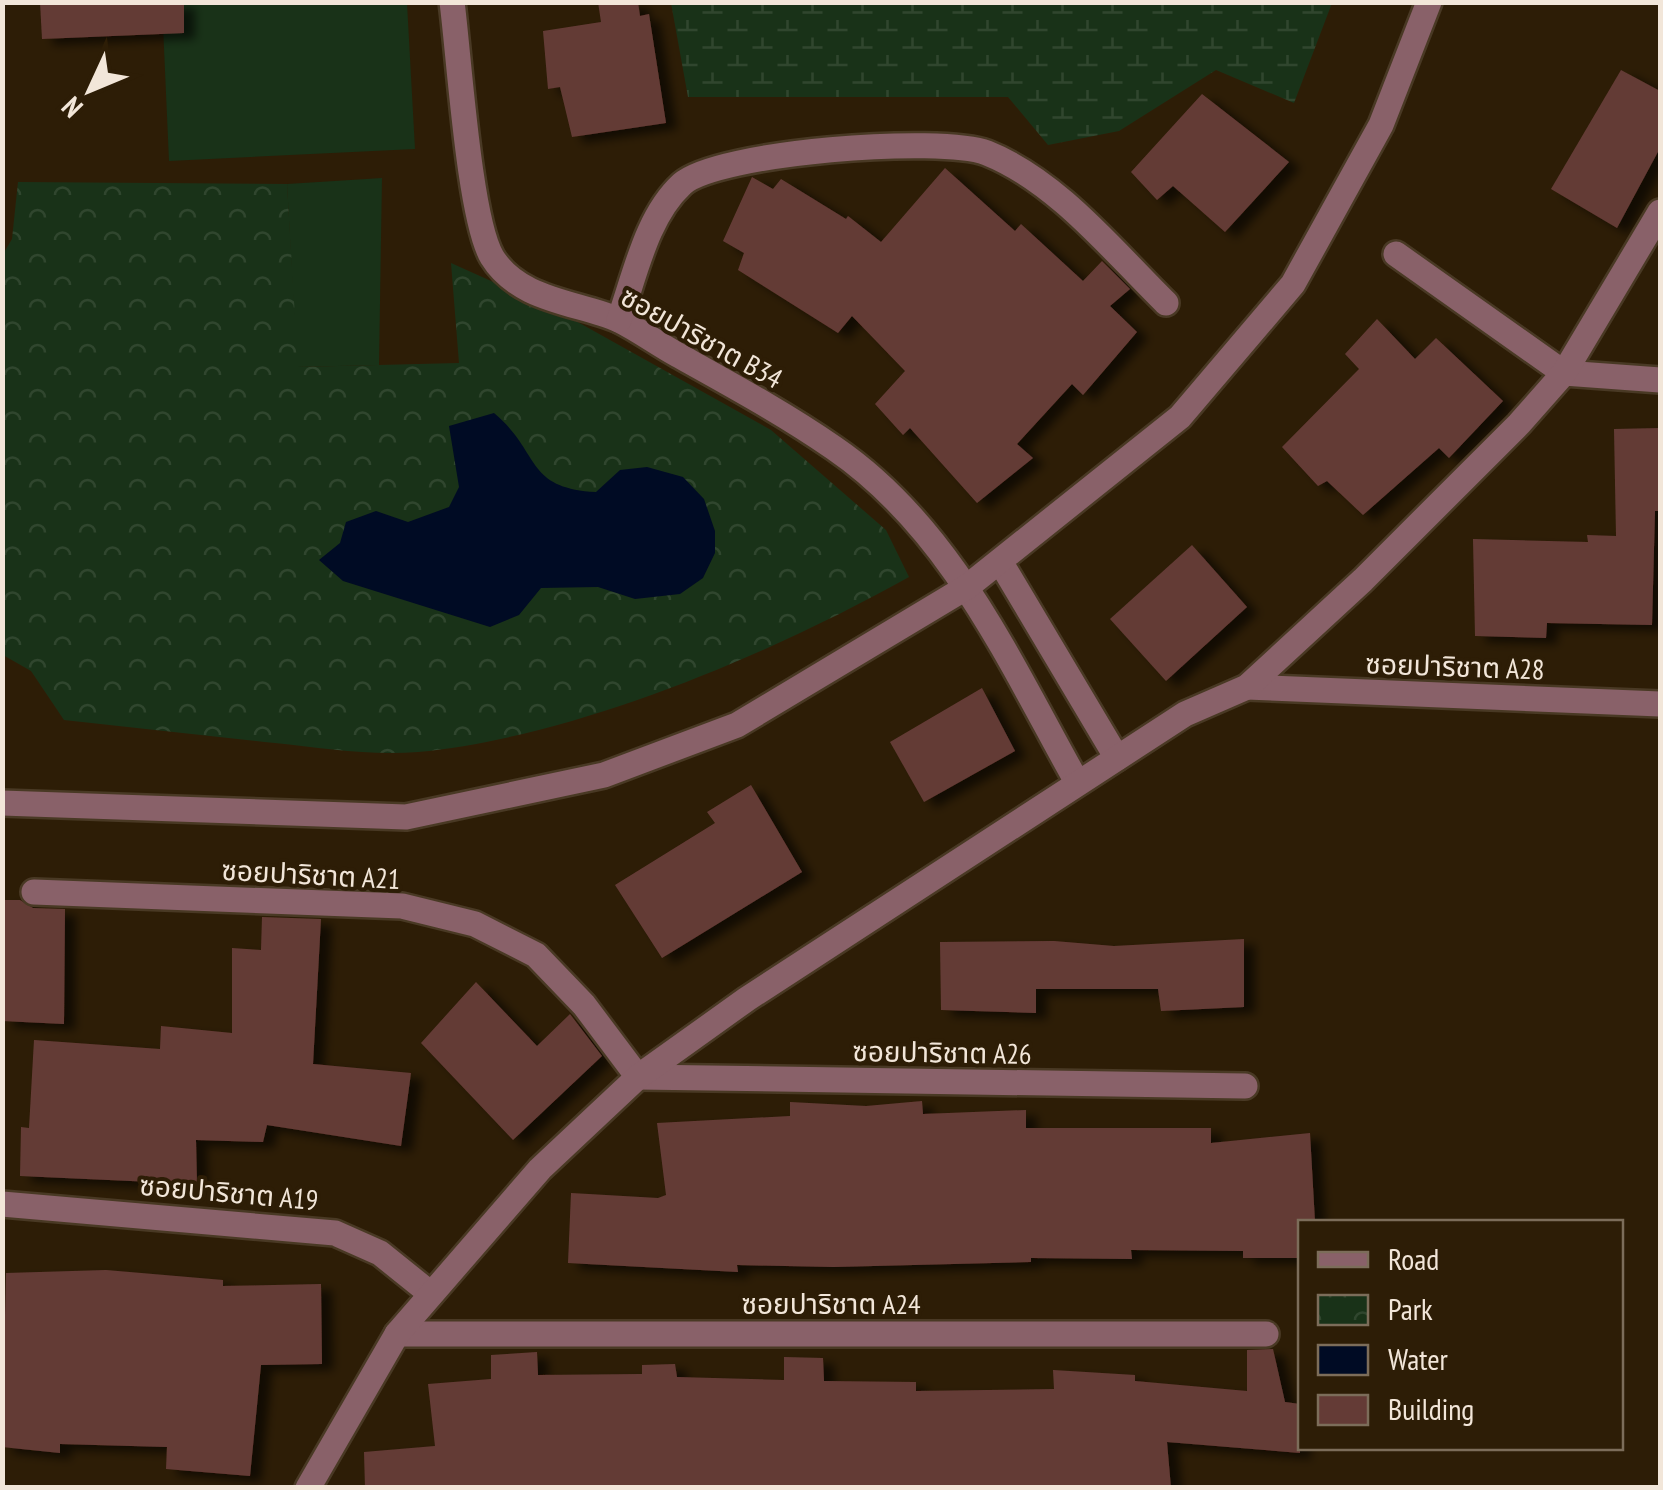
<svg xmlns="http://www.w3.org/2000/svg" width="1663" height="1490" viewBox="0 0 1663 1490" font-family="'PT Sans Narrow','Noto Sans Thai',sans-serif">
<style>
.grass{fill:#193218}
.wetland{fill:url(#wetland-marsh)}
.park{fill:url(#park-crowns)}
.water{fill:#000b24}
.building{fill:#643b36;filter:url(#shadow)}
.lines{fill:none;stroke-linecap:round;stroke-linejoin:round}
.minor-casing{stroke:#493924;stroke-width:30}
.minor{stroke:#896169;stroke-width:25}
.labels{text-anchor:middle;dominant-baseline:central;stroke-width:8;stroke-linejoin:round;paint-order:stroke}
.street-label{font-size:28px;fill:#f2e6d9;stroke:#2d1d06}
</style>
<defs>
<pattern id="wetland-marsh" width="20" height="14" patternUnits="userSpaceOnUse" patternTransform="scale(2.5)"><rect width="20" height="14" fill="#193218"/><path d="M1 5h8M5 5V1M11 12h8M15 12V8" fill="none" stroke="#30462e"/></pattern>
<pattern id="park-crowns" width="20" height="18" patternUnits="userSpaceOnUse" patternTransform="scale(2.5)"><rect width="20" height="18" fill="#193218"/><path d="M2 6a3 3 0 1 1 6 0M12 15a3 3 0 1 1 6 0" fill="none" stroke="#30462e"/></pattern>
<filter id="shadow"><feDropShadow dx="11" dy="6" stdDeviation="5" flood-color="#0009"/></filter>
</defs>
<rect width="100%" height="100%" fill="#2d1d06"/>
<g class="grass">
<polygon points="162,3 407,3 415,149 169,161"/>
<polygon points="382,178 379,365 297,367 287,184"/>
</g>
<polygon class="wetland" points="671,3 671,2 1332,3 1294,103 1216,70 1119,131 1048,145 1008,97 688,97"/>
<path class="park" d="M18,182L287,184L298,367L459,363L451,263L558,311L771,430L886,530L909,577C771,654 576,737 418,752C371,756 322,748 275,743C204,735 134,728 64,720L31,671L3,655L2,256L12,239Z"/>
<path class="water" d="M494,413C541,452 524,488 596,492L620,470L647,467L683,477L704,499L715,531V553L703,578L680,594L635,599L598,587L541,588L519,615L490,627L343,581L319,560L340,543L346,522L376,511L408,522L449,507L459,487L449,426Z"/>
<g class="building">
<polygon points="40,2 184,2 184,33 42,39"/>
<polygon points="598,2 638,2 640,16 649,14 666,123 572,137 560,87 548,89 543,31 601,22"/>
<polygon points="1621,70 1660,91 1660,148 1617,228 1551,189"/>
<polygon points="1202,94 1289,162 1225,232 1173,186 1157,200 1131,172"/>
<polygon points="945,168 1015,231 1021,224 1083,281 1102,261 1130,289 1110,306 1137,332 1083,395 1072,384 1017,444 1033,458 977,503 910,428 903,435 875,404 905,371 852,316 838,333 738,270 744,253 723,241 752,177 773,189 781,179 846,219 848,216 881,242"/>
<polygon points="1377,319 1415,359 1436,338 1503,401 1449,458 1439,448 1363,515 1327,481 1318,486 1282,447 1359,369 1345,354"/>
<polygon points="1660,428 1660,511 1655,511 1652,625 1547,623 1546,638 1475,636 1473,539 1588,542 1587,535 1616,536 1614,429"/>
<polygon points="1192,545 1247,607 1166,681 1110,619"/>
<polygon points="982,688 1015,751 924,802 890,742"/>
<polygon points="751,785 802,872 662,958 615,885 715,823 707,812"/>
<polygon points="2,900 20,900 33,908 65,909 64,1024 2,1021"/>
<polygon points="262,917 321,919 313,1064 411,1073 401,1146 267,1125 263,1142 196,1140 197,1184 20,1176 21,1127 29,1128 34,1040 160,1049 161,1026 232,1033 232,948 261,950"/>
<polygon points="1244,939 1244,1007 1161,1011 1158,989 1036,989 1036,1013 941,1010 940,942 1054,941 1114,946"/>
<polygon points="476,982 537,1046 570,1014 602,1056 513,1140 421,1043"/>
<polygon points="922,1101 923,1114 1026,1110 1026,1128 1211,1128 1211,1143 1310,1133 1315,1222 1300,1222 1300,1258 1243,1258 1243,1251 1131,1250 1132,1259 1031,1258 1031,1262 834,1267 737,1265 738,1272 568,1263 571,1193 658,1198 666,1195 657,1123 790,1116 790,1102 866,1106"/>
<polygon points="106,1270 223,1280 223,1286 321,1284 322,1364 261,1365 250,1476 166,1469 167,1447 60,1444 60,1453 2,1447 6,1273"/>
<polygon points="1273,1349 1285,1402 1300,1404 1300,1453 1167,1442 1171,1488 365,1488 364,1452 435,1446 428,1384 491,1379 491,1355 537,1352 538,1375 642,1374 642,1365 675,1364 677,1377 784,1380 784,1357 823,1358 824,1381 916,1382 916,1391 1054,1389 1053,1370 1135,1375 1135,1381 1247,1391 1247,1350"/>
</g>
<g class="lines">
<defs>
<g id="minor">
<path d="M452,2C459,55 469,218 492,257C519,301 577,302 619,320C639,330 658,344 678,355C730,384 785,414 834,448C951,528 1010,663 1077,782"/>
<polyline points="1396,254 1564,373 1660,380"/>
<path d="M619,320C635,276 646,217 682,184C718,152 941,135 987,153C1057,181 1113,251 1166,303"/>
<polyline points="1001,563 1117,758"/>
<polyline points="1247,687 1660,704"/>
<polyline points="2,803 406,817 604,775 737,725 967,587 1180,417 1293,284 1381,125 1429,2"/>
<polyline points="34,892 402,906 475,924 536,955 584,1005 638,1077 1245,1086"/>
<polyline points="2,1204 335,1233 380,1253 431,1294"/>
<polyline points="397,1334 1266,1334"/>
<polyline points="308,1488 397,1334 540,1169 638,1077 747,999 1185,714 1247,687 1363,580 1519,424 1564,373 1660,212"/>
</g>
</defs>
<use href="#minor" class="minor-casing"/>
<use href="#minor" class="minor"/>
</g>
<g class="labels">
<g class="street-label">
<text transform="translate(702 337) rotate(29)">ซอยปาริชาต B34</text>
<text transform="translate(1455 666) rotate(2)">ซอยปาริชาต A28</text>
<text transform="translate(311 874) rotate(3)">ซอยปาริชาต A21</text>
<text transform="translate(942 1052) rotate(1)">ซอยปาริชาต A26</text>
<text transform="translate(229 1192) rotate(5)">ซอยปาริชาต A19</text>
<text x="831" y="1303">ซอยปาริชาต A24</text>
</g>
</g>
<rect width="1663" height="1490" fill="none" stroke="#f2e6d9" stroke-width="10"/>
<rect x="1298" y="1220" width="325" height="230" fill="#2d1d06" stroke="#7c6d5a" stroke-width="2.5"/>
<rect x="1318" y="1252" width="50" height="15" fill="#896169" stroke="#7c6d5a" stroke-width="2.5"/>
<text x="1388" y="1270" font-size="30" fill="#f2e6d9">Road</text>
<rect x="1318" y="1295" width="50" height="30" fill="url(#park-crowns)" stroke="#7c6d5a" stroke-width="2.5"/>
<text x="1388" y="1320" font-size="30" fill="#f2e6d9">Park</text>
<rect x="1318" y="1345" width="50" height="30" fill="#000b24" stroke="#7c6d5a" stroke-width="2.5"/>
<text x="1388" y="1370" font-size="30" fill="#f2e6d9">Water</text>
<rect x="1318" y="1395" width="50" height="30" fill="#643b36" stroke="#7c6d5a" stroke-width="2.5"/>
<text x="1388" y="1420" font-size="30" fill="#f2e6d9">Building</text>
<g transform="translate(90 90) rotate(226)" stroke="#2d1d06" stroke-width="8" paint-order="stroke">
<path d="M0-8L18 38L0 25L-18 38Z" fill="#f2e6d9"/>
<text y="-15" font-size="28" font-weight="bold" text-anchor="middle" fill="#f2e6d9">N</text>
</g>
</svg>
